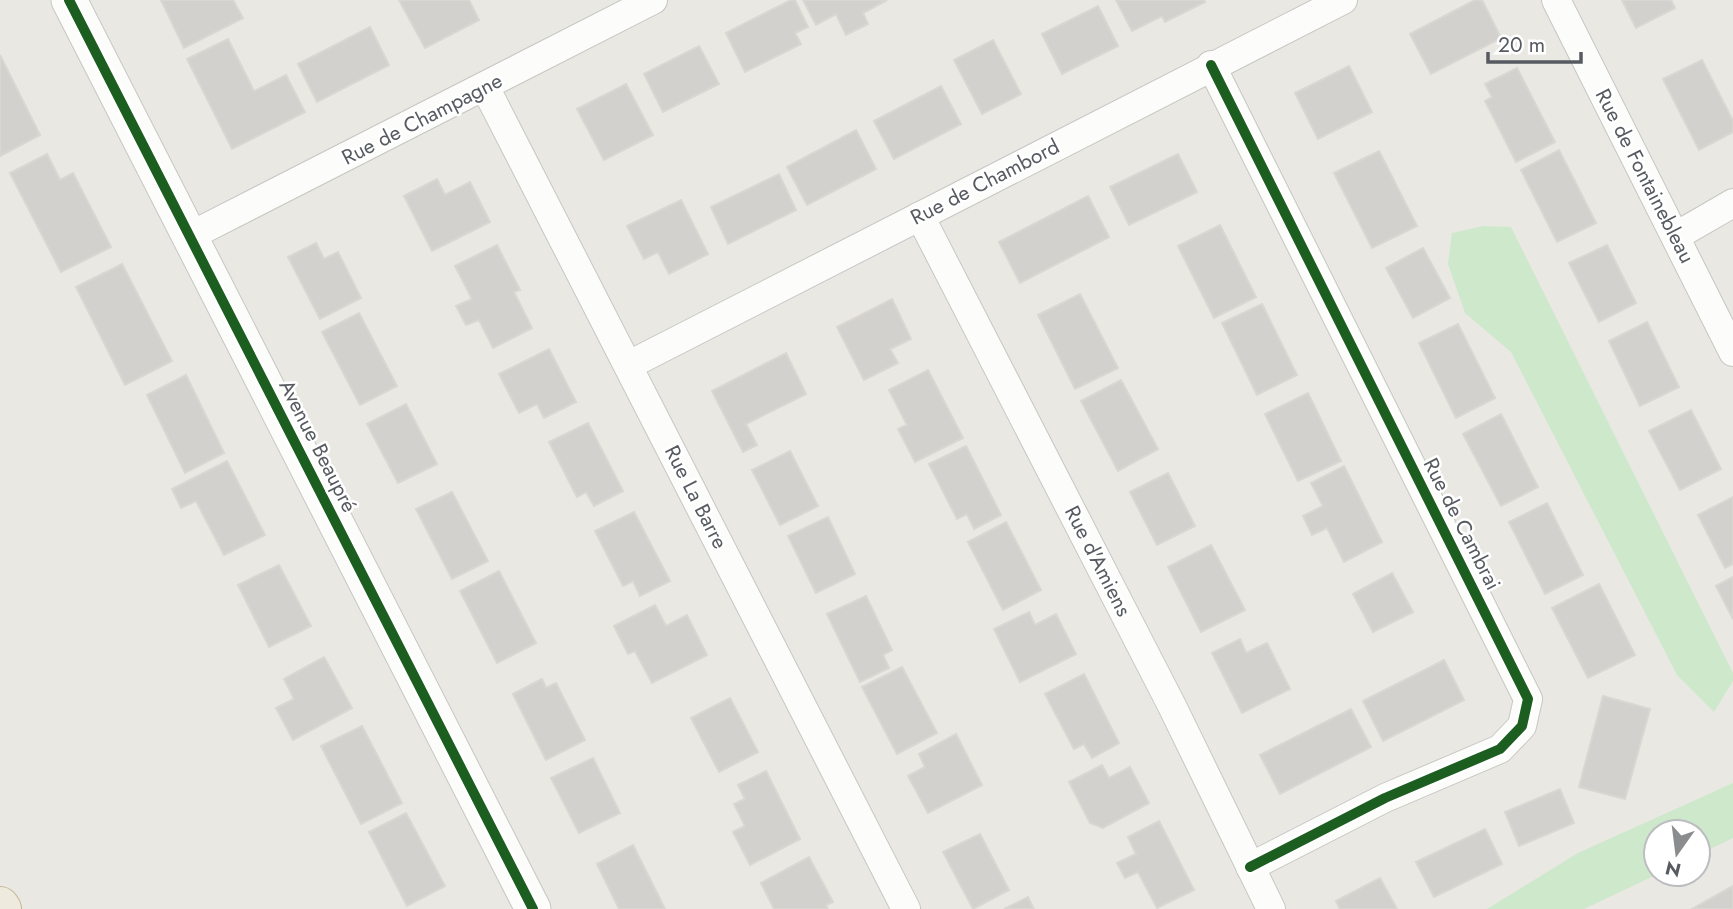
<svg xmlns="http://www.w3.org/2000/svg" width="1733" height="909" viewBox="0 0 1733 909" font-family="Jost,sans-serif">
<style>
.green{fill:#cee8cc}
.building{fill:#d2d1cd;stroke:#d9d7d1;stroke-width:2}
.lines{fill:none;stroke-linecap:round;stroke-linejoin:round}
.minor-casing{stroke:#c6c6c4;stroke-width:30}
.tertiary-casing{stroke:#c6c6c4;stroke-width:37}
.motorway-casing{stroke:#c1b490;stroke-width:40}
.minor{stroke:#fcfcfb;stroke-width:28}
.tertiary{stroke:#fcfcfb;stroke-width:35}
.motorway{stroke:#eeebde;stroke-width:38}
.cycleway-casing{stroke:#fff;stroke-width:15}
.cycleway{stroke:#1b5e20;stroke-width:10}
.labels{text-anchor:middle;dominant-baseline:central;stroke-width:5;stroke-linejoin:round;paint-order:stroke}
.street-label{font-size:21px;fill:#575b61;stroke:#fff}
</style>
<rect width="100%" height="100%" fill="#eae8e2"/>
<g class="green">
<polygon points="1483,226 1511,227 1733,673 1733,681 1714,712 1677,675 1511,352 1465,313 1448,264 1452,233"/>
<polygon points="1733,783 1733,838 1698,855 1698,832 1656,832 1658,874 1584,909 1487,909 1578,853"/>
</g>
<g class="building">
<polygon points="161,0 233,0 243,18 184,48"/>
<polygon points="399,0 469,0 479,20 425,48"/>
<polygon points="791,0 795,0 808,27 795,33 801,44 745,72 726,33"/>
<polygon points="803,0 887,0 863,13 868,24 846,35 836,14 816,25"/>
<polygon points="1116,0 1204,0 1205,2 1165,22 1162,16 1132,31"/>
<polygon points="1475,0 1482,0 1501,38 1431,74 1410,34"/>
<polygon points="1622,0 1671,0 1675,8 1636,28"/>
<polygon points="1098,6 1118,46 1062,74 1042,34"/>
<polygon points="370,27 389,65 317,102 298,64"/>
<polygon points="228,39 254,91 286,75 305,112 232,149 187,59"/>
<polygon points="993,40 1021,94 982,114 954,60"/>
<polygon points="699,46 719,84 663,112 644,74"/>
<polygon points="0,55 40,135 0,156"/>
<polygon points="1702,60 1733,121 1733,132 1699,150 1663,79"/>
<polygon points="1349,66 1372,112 1318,139 1295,93"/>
<polygon points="1517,68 1555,142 1516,162 1485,101 1492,97 1485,84"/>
<polygon points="626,84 653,135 604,160 577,109"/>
<polygon points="941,86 961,124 894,159 874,121"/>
<polygon points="856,130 876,169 807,205 787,167"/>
<polygon points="1559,150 1596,223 1557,242 1521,170"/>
<polygon points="1379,151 1417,226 1372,248 1334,173"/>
<polygon points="47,154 60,180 73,173 111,247 61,272 10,173"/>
<polygon points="1178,154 1197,192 1129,225 1110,187"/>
<polygon points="779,174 796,210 728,244 711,207"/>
<polygon points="437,179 445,195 470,182 490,222 432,251 404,196"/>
<polygon points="1088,196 1109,237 1020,283 999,242"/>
<polygon points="681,200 708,254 669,274 658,252 644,259 627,226"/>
<polygon points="1220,225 1256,297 1214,318 1178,246"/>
<polygon points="316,243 324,259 338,252 361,298 320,319 288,257"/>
<polygon points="497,245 520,290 514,292 532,328 493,348 479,320 466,325 456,306 472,299 455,266"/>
<polygon points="1607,245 1636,303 1599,322 1569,263"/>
<polygon points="1423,248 1450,298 1413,318 1386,268"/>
<polygon points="122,264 172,361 125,385 76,287"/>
<polygon points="1080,294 1118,368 1075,389 1038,315"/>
<polygon points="892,299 911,339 890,349 898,363 864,380 837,327"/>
<polygon points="1262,304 1297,375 1257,395 1222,323"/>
<polygon points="359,313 397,386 360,405 322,332"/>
<polygon points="1647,322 1679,387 1640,406 1609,341"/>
<polygon points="1458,324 1495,398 1456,418 1419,343"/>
<polygon points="549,349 576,402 544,418 537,404 519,413 499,374"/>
<polygon points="786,353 806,394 746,424 757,445 743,452 712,391"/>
<polygon points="928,370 963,438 915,462 898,429 907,425 889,390"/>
<polygon points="186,375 224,453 185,473 147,395"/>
<polygon points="1121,380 1158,449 1118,471 1081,401"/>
<polygon points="1308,393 1341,461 1298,481 1265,414"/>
<polygon points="406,404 437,464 398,483 367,424"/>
<polygon points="1691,410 1721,469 1680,490 1649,431"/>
<polygon points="1501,414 1538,487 1501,506 1463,434"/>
<polygon points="588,423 623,491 594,506 586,492 577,497 549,442"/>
<polygon points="966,446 1001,515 974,529 967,514 957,519 929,464"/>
<polygon points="790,451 818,506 780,525 752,470"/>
<polygon points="227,461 265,535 224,555 196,501 181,508 172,489"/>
<polygon points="1344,466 1382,542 1344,562 1327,528 1312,535 1303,516 1323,506 1311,483"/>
<polygon points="1168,473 1195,526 1157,545 1130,492"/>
<polygon points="452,492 488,561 452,579 416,509"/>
<polygon points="1733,497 1733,564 1725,568 1698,515"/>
<polygon points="1547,503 1583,575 1545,594 1509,522"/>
<polygon points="634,512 670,581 640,596 633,581 623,586 595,531"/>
<polygon points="828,517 855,574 816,593 788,536"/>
<polygon points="1006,522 1041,590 1003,610 968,542"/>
<polygon points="1211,545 1245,610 1201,632 1168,567"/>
<polygon points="279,565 311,626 269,647 238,585"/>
<polygon points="499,571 536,643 497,663 460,591"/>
<polygon points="1392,573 1413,612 1373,632 1353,594"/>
<polygon points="1733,577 1733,619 1716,586"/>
<polygon points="1599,584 1635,655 1588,678 1552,608"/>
<polygon points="866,596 892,650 883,655 889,668 860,682 827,614"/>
<polygon points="655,605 666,626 687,615 707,655 652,683 635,651 628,654 614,626"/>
<polygon points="1029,612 1035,625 1056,614 1076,654 1020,682 994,629"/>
<polygon points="1240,639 1246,653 1267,643 1290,689 1242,713 1212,653"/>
<polygon points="324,657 352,708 293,740 276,708 294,699 284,679"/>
<polygon points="1444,660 1464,700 1383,741 1363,701"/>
<polygon points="902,667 937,733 897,754 862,687"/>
<polygon points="1084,674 1119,743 1092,758 1084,744 1074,749 1045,694"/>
<polygon points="542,679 546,688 556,683 585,740 546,760 513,694"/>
<polygon points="1603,696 1650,709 1625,799 1579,787"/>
<polygon points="730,698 758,752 719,772 691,718"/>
<polygon points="1351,709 1371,747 1280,794 1260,755"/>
<polygon points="362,726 402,803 361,824 321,746"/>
<polygon points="956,734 982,785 928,813 908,776 925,767 919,754"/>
<polygon points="593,758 620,813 579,833 551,778"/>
<polygon points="1102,765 1109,778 1130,767 1149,803 1103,828 1090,823 1069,782"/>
<polygon points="766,771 800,839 750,865 733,832 745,826 734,804 745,799 738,785"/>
<polygon points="1560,789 1574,823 1519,846 1505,812"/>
<polygon points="406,813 445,886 407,906 369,832"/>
<polygon points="1159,821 1194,890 1157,908 1138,872 1125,878 1117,863 1136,854 1128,837"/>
<polygon points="1485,829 1502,864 1434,897 1416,862"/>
<polygon points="980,834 1009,890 973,909 943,852"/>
<polygon points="633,845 665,909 619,909 597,864"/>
<polygon points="809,857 833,902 826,905 828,909 774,909 761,883"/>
<polygon points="1380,878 1397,909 1340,909 1336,901"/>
<polygon points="1733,886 1733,909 1692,909"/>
<polygon points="1028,897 1034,909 1004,909"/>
</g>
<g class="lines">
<defs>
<g id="minor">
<polyline points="1556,0 1733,352"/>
<polyline points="1211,65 1528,699 1522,726 1500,749 1385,798 1250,867"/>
<polyline points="485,87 906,909"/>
<polyline points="920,216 1172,706 1271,909"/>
<polyline points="190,236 653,0"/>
<polyline points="1676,236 1733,203"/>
<polyline points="629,365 1343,0"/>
</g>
<polyline id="tertiary" points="69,0 533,909"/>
<polyline id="motorway" points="0,906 2,909"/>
</defs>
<use href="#minor" class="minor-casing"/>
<use href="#tertiary" class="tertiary-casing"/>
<use href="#motorway" class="motorway-casing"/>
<use href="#minor" class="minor"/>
<use href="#tertiary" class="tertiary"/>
<use href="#motorway" class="motorway"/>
<defs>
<g id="cycleway">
<polyline points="69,0 533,909"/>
<polyline points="1211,65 1528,699 1522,726 1500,749 1385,798 1250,867"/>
</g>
</defs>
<use href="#cycleway" class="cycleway-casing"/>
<use href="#cycleway" class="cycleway"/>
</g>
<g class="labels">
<g class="street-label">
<text transform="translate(422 119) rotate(-27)">Rue de Champagne</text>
<text transform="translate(1645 176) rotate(63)">Rue de Fontainebleau</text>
<text transform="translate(985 182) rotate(-27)">Rue de Chambord</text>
<text transform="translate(318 446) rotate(63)">Avenue Beaupré</text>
<text transform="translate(696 497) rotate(63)">Rue La Barre</text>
<text transform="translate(1462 524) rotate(63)">Rue de Cambrai</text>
<text transform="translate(1098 561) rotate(63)">Rue d'Amiens</text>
</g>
</g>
<g transform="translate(1677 853) rotate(194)"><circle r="33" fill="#ffffff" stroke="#bcbdc0" stroke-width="2"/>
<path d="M0-5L12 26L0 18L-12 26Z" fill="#8a8c8e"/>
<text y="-10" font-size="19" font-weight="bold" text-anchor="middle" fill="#575b61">N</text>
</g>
<path d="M1488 52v10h93v-10" fill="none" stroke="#575b61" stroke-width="3.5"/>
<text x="1498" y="52" font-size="21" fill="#575b61" stroke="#ffffff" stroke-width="5" paint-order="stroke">20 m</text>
</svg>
